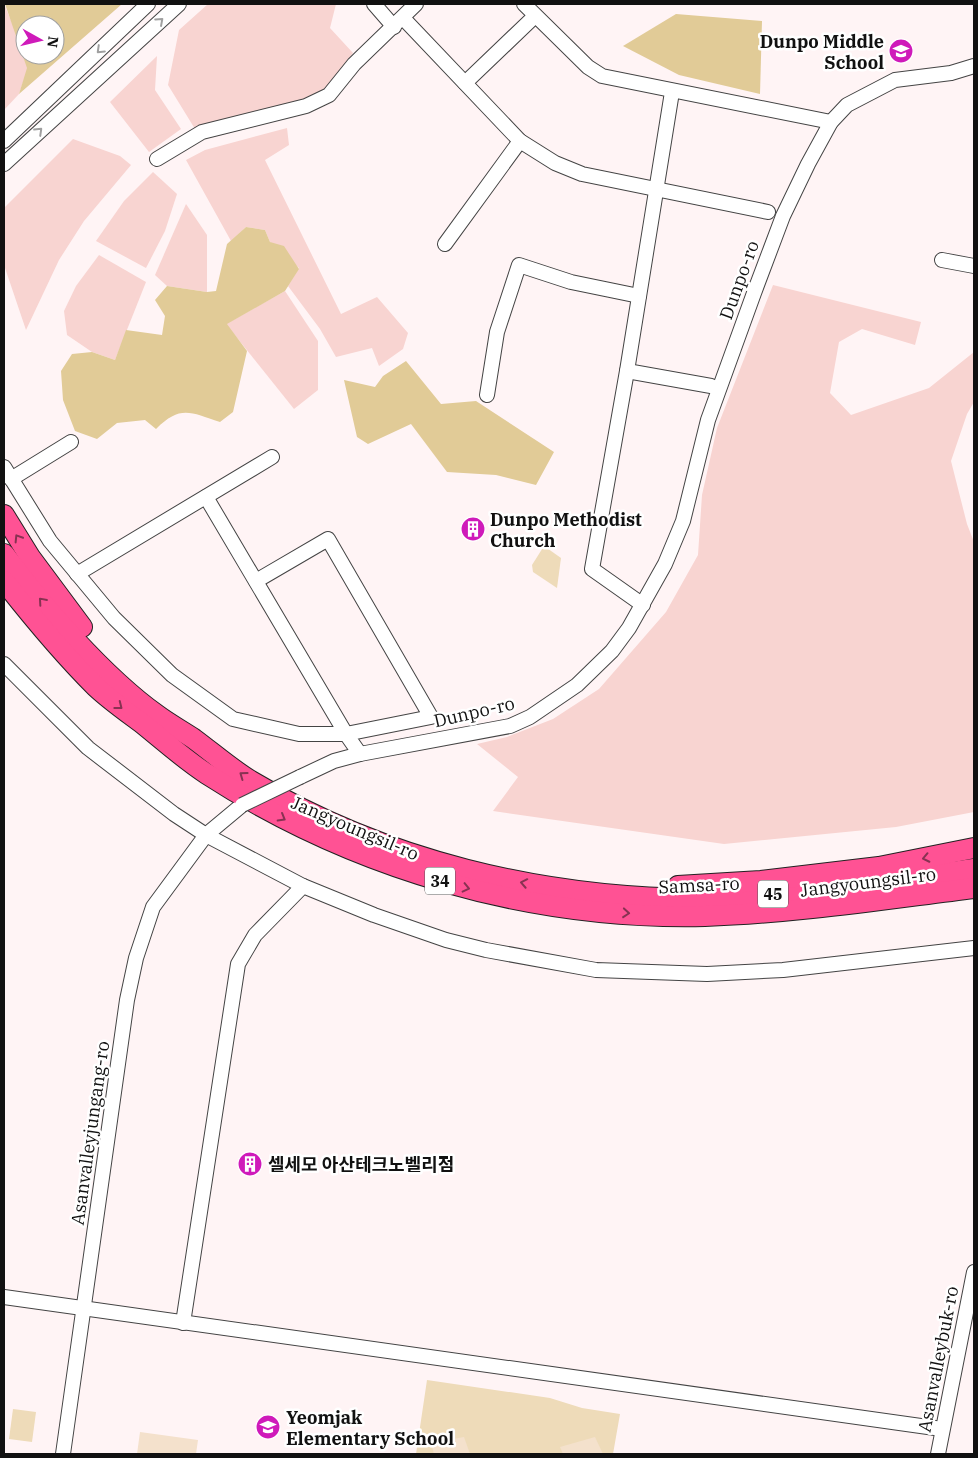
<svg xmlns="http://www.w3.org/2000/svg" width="978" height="1458" viewBox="0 0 978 1458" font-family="'IBM Plex Serif','Noto Sans KR',serif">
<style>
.farmland{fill:#f8d4d1}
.green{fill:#eedbb9}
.forest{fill:#e1cb97;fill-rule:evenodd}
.pitch{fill:#f4e1cc}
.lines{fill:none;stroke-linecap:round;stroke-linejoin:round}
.minor-casing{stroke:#444;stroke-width:16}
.highway-casing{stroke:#222;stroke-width:22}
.minor{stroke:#fff;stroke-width:14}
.highway{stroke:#ff5294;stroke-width:20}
.minor-bridge-casing{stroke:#444;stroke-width:16;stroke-linecap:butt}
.minor-bridge{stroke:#fff;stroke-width:14}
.oneway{stroke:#a0a0a0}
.oneway2{stroke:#883252}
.labels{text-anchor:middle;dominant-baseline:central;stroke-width:5;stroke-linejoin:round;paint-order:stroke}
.shield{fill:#fff;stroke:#585858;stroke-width:1}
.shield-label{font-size:16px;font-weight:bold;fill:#111}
.poi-label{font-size:18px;font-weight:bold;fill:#111;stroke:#fff;text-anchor:start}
.street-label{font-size:18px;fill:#111;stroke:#fff}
</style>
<rect width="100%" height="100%" fill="#fff4f5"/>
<g class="farmland">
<polygon points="4,4 19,39 28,68 19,94 4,110"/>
<polygon points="208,4 336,4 330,28 353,53 323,91 305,101 195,129 168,85 179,30"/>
<polygon points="157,56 155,90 181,129 149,152 110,102"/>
<polygon points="287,128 289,145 265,160 341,314 377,297 408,333 403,349 379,366 372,348 336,357 320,329 288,286 299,268 270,242 265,230 246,227 231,241 186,160 205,150"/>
<polygon points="73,139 120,156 131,165 84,221 59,260 26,330 4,265 4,208"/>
<polygon points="153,172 177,194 165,231 146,268 96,241 124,201"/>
<polygon points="186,204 207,235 207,292 167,286 155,275"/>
<polygon points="99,255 146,282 115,360 92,352 67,335 64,311 76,286"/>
<polygon points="773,285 921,322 915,345 862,329 839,342 830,393 851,415 929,388 974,352 974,402 967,414 951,461 967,524 974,542 974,812 896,827 724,844 493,811 518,777 477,744 507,737 553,719 599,689 666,612 698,555 702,495 717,428"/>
<polygon points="285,291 318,341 318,390 294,409 226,324"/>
</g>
<g class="green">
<polygon points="544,546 561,558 557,588 533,572 532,565"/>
<polygon points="427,1380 550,1398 582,1408 620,1414 613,1454 416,1454"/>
<polygon points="13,1409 36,1412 32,1442 9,1439"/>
</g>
<g class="forest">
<path d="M5,4H122L19,94L27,68ZM25,25H55V55H25Z"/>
<polygon points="676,14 762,21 760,94 679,75 623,46"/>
<path d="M246,227L265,230L270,242L284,246L299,269L285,291L227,324L247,351L233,412L220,422C190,412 180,405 156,429L145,420L117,423L97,439L75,431L63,400L61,371L72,354L92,352L115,360L126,330L162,335L165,316L155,300L167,286L207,292L216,291L227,244Z"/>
<polygon points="406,361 441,404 476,401 554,452 536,485 496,475 447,472 411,424 368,444 357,437 344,380 375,387 383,376"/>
</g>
<g class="pitch">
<polygon points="140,1432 198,1440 196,1454 137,1454"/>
<polygon points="464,1437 470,1454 434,1454 431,1443"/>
<polygon points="595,1437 603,1454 563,1454 560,1447"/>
</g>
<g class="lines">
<defs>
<g id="minor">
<polyline points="374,4 394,27"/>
<polyline points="524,4 588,67 602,76 831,122"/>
<polyline points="403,18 520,141 555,163 582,174 768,212"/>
<polyline points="465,83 535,16"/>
<polyline points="4,141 148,4"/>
<polyline points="157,159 202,132 306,106 329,95 354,64 416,4"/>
<polyline points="4,164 179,4"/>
<polyline points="445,244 520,141"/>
<polyline points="942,260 974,266"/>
<polyline points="627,371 711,386"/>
<polyline points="487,395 497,332 519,265 571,282 639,296"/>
<polyline points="4,467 50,541 114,618 172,675 233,719 299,734 346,734 431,717 328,539 256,581"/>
<polyline points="11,479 71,442"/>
<polyline points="206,497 346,734 360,754"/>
<polyline points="77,574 272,457"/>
<polyline points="643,605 592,569 627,371 672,92"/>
<polyline points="4,664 88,748 174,814 206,835 303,886 374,915 446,940 486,950 596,970 707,974 783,970 974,948"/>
<polyline points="300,777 334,761 360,754 510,726 530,717 577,685 612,651 629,628 665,564 683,521 708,420 754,293 783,216 808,164 831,122 847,105 895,80 951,73 974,66"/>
<polyline points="4,1297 942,1429"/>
<polyline points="183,1323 238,964 255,935 303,886"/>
<polyline points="63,1454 127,1000 136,958 153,907 206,835 242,805"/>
<polyline points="938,1454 974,1272"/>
</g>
<g id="highway">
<polyline points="4,515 30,557 82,627"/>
<path d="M4,554C43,607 104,677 157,715C169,724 182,731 194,739C213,753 231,769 251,781C385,861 542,898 698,899C790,899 883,881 974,869"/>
<path d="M4,581C33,618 63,654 96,687C111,701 127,712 143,724C164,741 184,759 207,774C354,869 529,920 705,916C795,913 885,899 974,888"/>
<polyline points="678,886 761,881 879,867 974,848"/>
</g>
</defs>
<use href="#minor" class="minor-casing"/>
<use href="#highway" class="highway-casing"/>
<use href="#minor" class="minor"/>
<use href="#highway" class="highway"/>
<defs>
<polyline id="minor-bridge" points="242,805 300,777"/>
</defs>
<use href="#minor-bridge" class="minor-bridge-casing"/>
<use href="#minor-bridge" class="minor-bridge"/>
</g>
<defs><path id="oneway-chevron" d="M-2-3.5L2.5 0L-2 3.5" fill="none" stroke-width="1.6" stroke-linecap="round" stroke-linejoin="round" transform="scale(1.25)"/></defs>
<g class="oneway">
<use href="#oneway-chevron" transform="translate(160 21) rotate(-42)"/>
<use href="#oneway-chevron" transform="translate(100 50) rotate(136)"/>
<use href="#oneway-chevron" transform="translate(39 131) rotate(-44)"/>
</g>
<g class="oneway2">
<use href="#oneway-chevron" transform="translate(18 538) rotate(-122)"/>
<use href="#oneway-chevron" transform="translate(42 601) rotate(-131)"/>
<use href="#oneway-chevron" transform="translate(119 706) rotate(38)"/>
<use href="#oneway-chevron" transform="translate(243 775) rotate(-144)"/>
<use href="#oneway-chevron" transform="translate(282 818) rotate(30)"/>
<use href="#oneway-chevron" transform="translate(926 858) rotate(168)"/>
<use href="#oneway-chevron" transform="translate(524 883) rotate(-169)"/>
<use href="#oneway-chevron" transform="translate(466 888) rotate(13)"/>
<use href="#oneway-chevron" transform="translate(626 913) rotate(5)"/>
</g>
<defs>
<symbol id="school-disc" viewBox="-11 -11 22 22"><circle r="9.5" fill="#cf1aba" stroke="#fff"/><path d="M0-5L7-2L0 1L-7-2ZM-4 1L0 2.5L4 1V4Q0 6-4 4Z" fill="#fff"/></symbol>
<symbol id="building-disc" viewBox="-11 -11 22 22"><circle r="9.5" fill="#cf1aba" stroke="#fff"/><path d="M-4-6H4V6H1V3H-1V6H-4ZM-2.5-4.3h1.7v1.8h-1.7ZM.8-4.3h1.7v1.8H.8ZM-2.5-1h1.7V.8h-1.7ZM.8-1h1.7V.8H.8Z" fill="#fff"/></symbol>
</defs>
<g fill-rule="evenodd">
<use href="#school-disc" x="887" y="37" width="28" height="28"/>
<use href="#building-disc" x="459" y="515" width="28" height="28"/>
<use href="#building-disc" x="236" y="1150" width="28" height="28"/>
<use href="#school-disc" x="254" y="1413" width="28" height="28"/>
</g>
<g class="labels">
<g class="shield">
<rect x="425" y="867.5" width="30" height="27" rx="4"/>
<rect x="758" y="880.5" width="30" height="27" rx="4"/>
</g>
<g class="shield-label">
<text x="440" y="881">34</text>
<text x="773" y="894">45</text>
</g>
<g class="poi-label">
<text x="884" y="41" text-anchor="end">Dunpo Middle<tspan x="884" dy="21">School</tspan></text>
<text x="490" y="519">Dunpo Methodist<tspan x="490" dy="21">Church</tspan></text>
<text x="268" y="1164">셀세모 아산테크노벨리점</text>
<text x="286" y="1417">Yeomjak<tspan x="286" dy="21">Elementary School</tspan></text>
</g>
<g class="street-label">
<text transform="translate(739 280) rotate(-70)">Dunpo-ro</text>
<text transform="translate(474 712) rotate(-13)">Dunpo-ro</text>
<text transform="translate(355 828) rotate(23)">Jangyoungsil-ro</text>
<text transform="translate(868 882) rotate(-7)">Jangyoungsil-ro</text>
<text transform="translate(699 885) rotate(-3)">Samsa-ro</text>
<text transform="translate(90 1133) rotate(-82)">Asanvalleyjungang-ro</text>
<text transform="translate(938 1359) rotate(-79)">Asanvalleybuk-ro</text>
</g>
</g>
<rect width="978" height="1458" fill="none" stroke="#111111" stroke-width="10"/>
<g transform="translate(40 40) rotate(98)"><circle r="24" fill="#ffffff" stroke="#a0a0a0"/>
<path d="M0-4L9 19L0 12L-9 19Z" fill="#cf1aba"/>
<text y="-8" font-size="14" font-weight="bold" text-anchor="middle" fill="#111111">N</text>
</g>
</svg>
